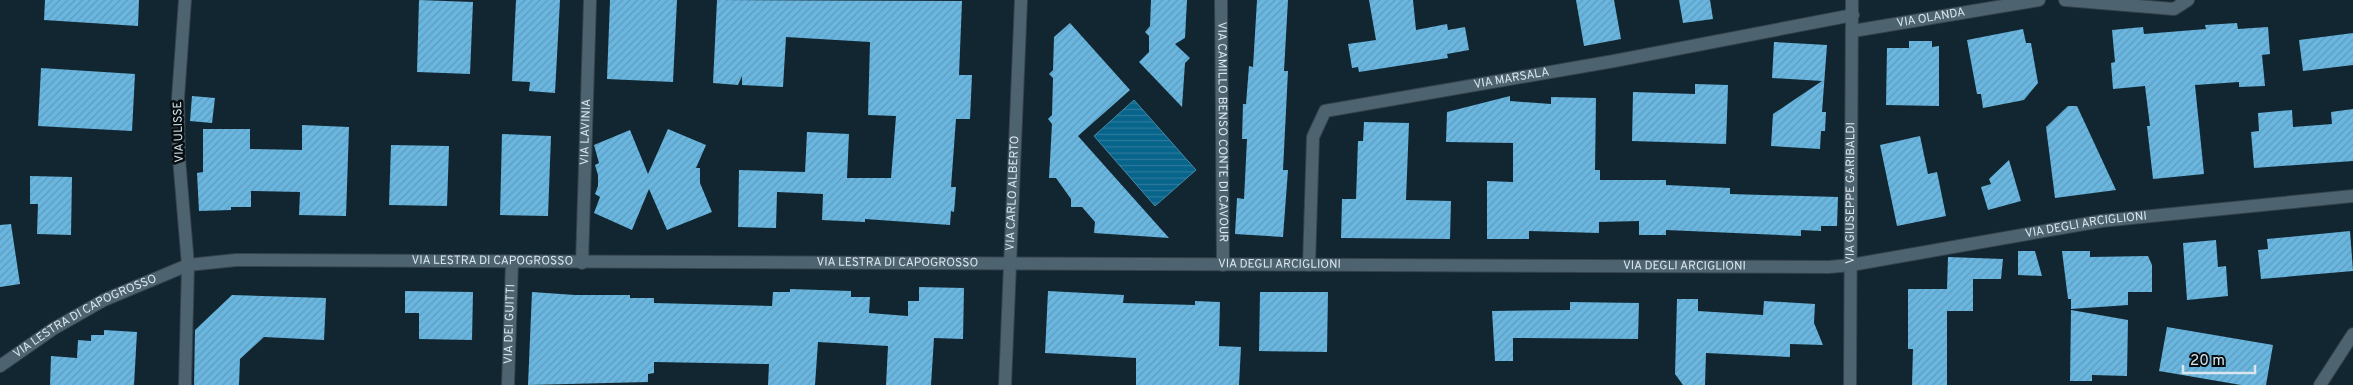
<svg xmlns="http://www.w3.org/2000/svg" width="2353" height="385" viewBox="0 0 2353 385" font-family="Overpass,sans-serif">
<style>
.water{fill:url(#water-rules);stroke:#468ba8}
.building{fill:url(#building-hatch)}
.lines{fill:none;stroke-linecap:round;stroke-linejoin:round}
.minor-casing{stroke:#34424b;stroke-width:14}
.minor{stroke:#4d636f;stroke-width:12}
.labels{text-anchor:middle;dominant-baseline:central;stroke-width:5;stroke-linejoin:round;paint-order:stroke}
.street-label{font-size:12px;fill:#d9e6ed;stroke:#060e12}
</style>
<defs>
<pattern id="water-rules" width="6" height="5" patternUnits="userSpaceOnUse" patternTransform="scale(1.25)"><rect width="6" height="5" fill="#07648b"/><path d="M0 2.5h6" fill="none" stroke="#2b7a9c"/></pattern>
<pattern id="building-hatch" width="6" height="6" patternUnits="userSpaceOnUse" patternTransform="scale(1.25)"><rect width="6" height="6" fill="#69b6e0"/><path d="M-1 1l2-2M0 6l6-6M5 7l2-2" fill="none" stroke="#5f9aba"/></pattern>
</defs>
<rect width="100%" height="100%" fill="#112631"/>
<polygon class="water" points="1134,100 1196,170 1155,206 1094,136"/>
<g class="building">
<polygon points="45,0 139,0 138,26 44,20"/>
<polygon points="419,0 473,2 470,74 417,72"/>
<polygon points="516,0 560,0 555,93 529,91 530,82 512,81"/>
<polygon points="610,0 677,0 673,82 607,79"/>
<polygon points="717,0 962,1 959,75 972,75 970,119 956,119 951,187 956,187 954,212 951,211 950,225 865,219 865,222 822,220 823,194 777,192 776,228 738,227 739,170 805,172 807,132 849,134 847,178 891,178 896,116 868,115 870,42 786,37 783,87 742,85 742,76 738,85 713,83"/>
<polygon points="1151,0 1187,0 1185,38 1175,44 1190,58 1185,63 1182,107 1139,62 1149,52 1149,36 1145,32 1150,26"/>
<polygon points="1257,0 1288,0 1284,71 1288,71 1283,170 1288,170 1283,237 1235,234 1237,198 1244,199 1247,139 1242,139 1243,104 1246,104 1249,66 1253,67"/>
<polygon points="1369,0 1413,0 1416,30 1447,24 1448,30 1465,27 1469,50 1447,54 1448,58 1359,72 1358,67 1352,68 1348,44 1376,40"/>
<polygon points="1576,0 1614,0 1621,39 1584,46"/>
<polygon points="1679,0 1710,0 1713,19 1683,23"/>
<polygon points="1070,23 1130,90 1078,136 1169,238 1094,233 1095,222 1082,207 1071,207 1071,199 1056,178 1049,178 1052,124 1048,119 1052,115 1053,78 1049,74 1053,70 1054,37"/>
<polygon points="2237,23 2238,29 2268,27 2270,54 2262,55 2265,86 2239,87 2239,82 2195,85 2204,174 2153,179 2147,126 2150,126 2145,86 2113,89 2111,63 2115,62 2112,30 2143,27 2144,34 2206,29 2205,25"/>
<polygon points="2023,29 2026,43 2031,43 2038,83 2024,100 1983,108 1981,94 1977,94 1967,40"/>
<polygon points="2353,33 2353,65 2303,71 2299,40"/>
<polygon points="1909,41 1932,41 1932,47 1939,46 1939,106 1886,105 1887,48 1909,48"/>
<polygon points="1774,42 1827,45 1822,112 1826,112 1825,131 1821,131 1820,149 1771,146 1773,114 1822,81 1772,78"/>
<polygon points="41,68 135,74 132,131 38,126"/>
<polygon points="1695,84 1728,85 1726,144 1632,141 1633,92 1695,94"/>
<polygon points="192,96 215,98 212,123 190,121"/>
<polygon points="1510,96 1510,101 1551,104 1551,97 1596,98 1595,170 1600,170 1600,180 1666,180 1666,185 1730,188 1730,194 1838,197 1837,226 1821,226 1821,231 1801,230 1801,236 1666,230 1666,235 1639,235 1639,221 1599,222 1599,233 1529,231 1529,239 1487,239 1487,181 1513,182 1513,143 1446,142 1447,112"/>
<polygon points="2068,106 2077,106 2116,190 2055,198 2046,127"/>
<polygon points="2353,109 2353,161 2254,168 2251,132 2259,131 2258,113 2292,110 2293,127 2332,124 2331,112"/>
<polygon points="1364,122 1409,123 1406,200 1451,201 1450,239 1341,238 1342,199 1356,199 1358,141 1363,141"/>
<polygon points="302,125 349,127 346,216 299,215 300,192 251,191 251,207 231,207 231,210 199,211 197,173 203,172 203,129 250,129 250,149 302,150"/>
<polygon points="668,129 706,145 696,168 700,168 700,183 712,212 667,230 649,189 632,230 594,213 600,197 595,194 598,186 598,175 595,165 599,163 594,145 630,130 648,174"/>
<polygon points="502,134 551,136 548,216 500,215"/>
<polygon points="1920,136 1928,174 1937,172 1946,216 1897,226 1880,145"/>
<polygon points="391,145 449,146 447,206 389,205"/>
<polygon points="2009,160 2021,201 1988,210 1981,187 1991,184 1989,179"/>
<polygon points="30,176 72,177 71,235 37,234 38,204 30,204"/>
<polygon points="11,224 20,284 0,287 0,225"/>
<polygon points="2350,231 2353,271 2261,279 2258,250 2268,249 2267,239"/>
<polygon points="2216,240 2218,267 2226,266 2228,296 2187,300 2183,243"/>
<polygon points="2018,251 2035,251 2042,276 2018,275"/>
<polygon points="2062,251 2090,251 2090,257 2148,256 2152,265 2152,292 2128,292 2128,305 2071,309 2071,299 2068,299"/>
<polygon points="1948,257 2003,259 2001,279 1973,279 1973,311 1947,311 1947,385 1912,385 1913,349 1908,349 1908,289 1947,289"/>
<polygon points="919,287 964,288 963,339 934,338 931,385 886,385 888,346 818,342 815,385 768,385 769,364 654,362 654,373 648,374 648,382 528,385 532,292 575,295 630,295 630,298 654,298 654,303 772,306 773,292 790,292 790,289 851,291 851,297 870,297 869,313 908,316 908,301 919,301"/>
<polygon points="405,291 473,292 472,340 419,339 419,313 405,313"/>
<polygon points="1048,291 1124,295 1123,303 1195,305 1195,301 1220,302 1219,346 1241,347 1239,385 1136,385 1136,358 1045,353"/>
<polygon points="1260,292 1328,292 1327,352 1259,351"/>
<polygon points="232,295 326,298 324,340 264,337 240,359 239,385 194,385 195,330"/>
<polygon points="1677,299 1698,299 1698,311 1763,315 1764,301 1815,304 1814,323 1823,345 1790,344 1790,357 1706,353 1705,385 1683,385 1675,374"/>
<polygon points="1570,302 1639,303 1638,339 1513,338 1513,361 1495,361 1492,311 1570,310"/>
<polygon points="2071,310 2128,320 2127,376 2092,375 2092,381 2070,381"/>
<polygon points="2167,327 2273,345 2266,385 2241,385 2159,371"/>
<polygon points="104,330 137,332 134,385 50,385 51,356 77,358 78,340 91,341 91,335 104,335"/>
</g>
<g class="lines">
<defs>
<g id="minor">
<path id="s1" d="M1221,0L1223,265"/>
<polyline points="2065,0 2174,9 2188,0"/>
<path id="s2" d="M1853,31L2039,0"/>
<path id="s3" d="M582,263L590,0"/>
<path id="s4" d="M1309,265L1313,137L1325,111L1614,61L1853,15"/>
<path id="s5" d="M0,366L53,329L104,300L188,265L236,260L1829,267L1851,265L2101,221L2353,196"/>
<polyline points="185,385 188,265 179,158 178,98 185,0"/>
<path id="s6" d="M508,385L512,262"/>
<path id="s7" d="M1005,385L1021,0"/>
<path id="s8" d="M1850,385L1852,0"/>
<polyline points="2320,385 2353,334"/>
</g>
</defs>
<use href="#minor" class="minor-casing"/>
<use href="#minor" class="minor"/>
</g>
<g class="labels">
<g class="street-label">
<text stroke="none"><textPath href="#s2" startOffset="79">VIA OLANDA</textPath></text>
<text stroke="none"><textPath href="#s4" startOffset="346">VIA MARSALA</textPath></text>
<text stroke="none"><textPath href="#s3" startOffset="131">VIA LAVINIA</textPath></text>
<text transform="translate(179 132) rotate(-92)">VIA ULISSE</text>
<text stroke="none"><textPath href="#s1" startOffset="132">VIA CAMILLO BENSO CONTE DI CAVOUR</textPath></text>
<text stroke="none"><textPath href="#s7" startOffset="192">VIA CARLO ALBERTO</textPath></text>
<text stroke="none"><textPath href="#s8" startOffset="192">VIA GIUSEPPE GARIBALDI</textPath></text>
<text stroke="none"><textPath href="#s5" startOffset="2116">VIA DEGLI ARCIGLIONI</textPath></text>
<text stroke="none"><textPath href="#s5" startOffset="519">VIA LESTRA DI CAPOGROSSO</textPath></text>
<text stroke="none"><textPath href="#s5" startOffset="924">VIA LESTRA DI CAPOGROSSO</textPath></text>
<text stroke="none"><textPath href="#s5" startOffset="1306">VIA DEGLI ARCIGLIONI</textPath></text>
<text stroke="none"><textPath href="#s5" startOffset="1711">VIA DEGLI ARCIGLIONI</textPath></text>
<text stroke="none"><textPath href="#s5" startOffset="99">VIA LESTRA DI CAPOGROSSO</textPath></text>
<text stroke="none"><textPath href="#s6" startOffset="61">VIA DEI GUITTI</textPath></text>
</g>
</g>
<path d="M2183 365v8h72v-8" fill="none" stroke="#d9e6ed" stroke-width="2.5"/>
<text x="2190" y="365" font-size="15" fill="#d9e6ed" stroke="#060e12" stroke-width="4" paint-order="stroke">20 m</text>
</svg>
